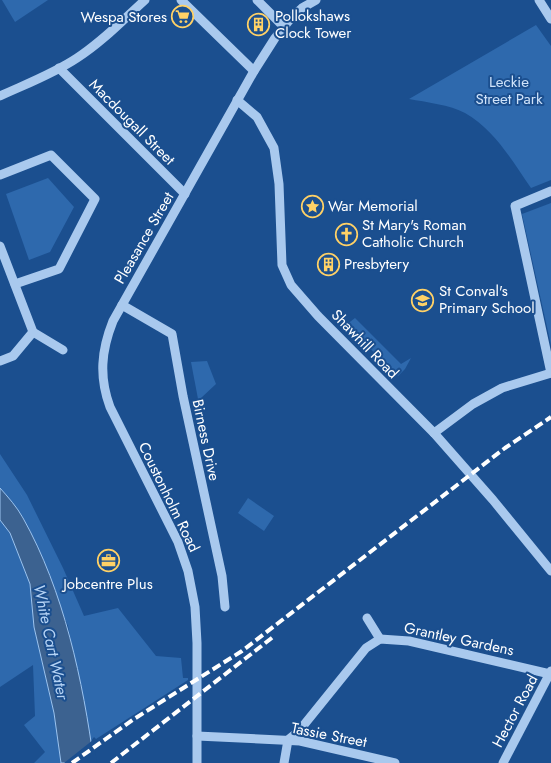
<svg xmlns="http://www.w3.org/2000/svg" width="551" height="763" viewBox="0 0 551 763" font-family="Jost,sans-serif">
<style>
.green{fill:#2e69ad}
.water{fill:#3c6290;stroke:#9cc4f0}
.pier{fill:#1b4f8f}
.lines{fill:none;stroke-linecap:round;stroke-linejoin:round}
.minor{stroke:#a9c9ee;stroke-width:9}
.rail{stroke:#fff;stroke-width:4;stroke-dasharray:9 4;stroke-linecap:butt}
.labels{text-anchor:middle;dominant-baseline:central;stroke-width:4;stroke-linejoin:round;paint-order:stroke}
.poi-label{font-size:15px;fill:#fff;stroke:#1b4f8f;text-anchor:start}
.park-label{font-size:15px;fill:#cfe3fa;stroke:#1b4f8f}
.street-label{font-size:15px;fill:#fff;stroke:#1b4f8f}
.water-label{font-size:16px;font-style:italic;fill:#b5d3f5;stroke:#1b4f8f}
</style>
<rect width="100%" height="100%" fill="#1b4f8f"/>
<g class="green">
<polygon points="2,0 48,0 15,22"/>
<path d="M536,25L551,46V180L531,188C512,161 495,130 465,113C450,105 426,102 409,99Z"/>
<polygon points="48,178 74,207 50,252 29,260 6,194"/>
<polygon points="551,203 551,345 522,214"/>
<polygon points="355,318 401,364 411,358 405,369 398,376 346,325"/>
<polygon points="207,361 216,384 201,398 198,399 191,362"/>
<polygon points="0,454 27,495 63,568 84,616 118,608 156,656 181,658 183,678 188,678 188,680 96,739 94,737 91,741 68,626 23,517 0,488"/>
<polygon points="248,498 274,516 264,531 238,513"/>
<polygon points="0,520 10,533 30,584 34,627 54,713 61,763 34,763 45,752 24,725 35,716 33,665 0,687"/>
</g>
<path class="water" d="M0,488C8,497 17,507 23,518C64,591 83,681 94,763H61L54,713L34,627L30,584L10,533L0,520Z"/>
<polygon class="pier" points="93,738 97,763 64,763 93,740"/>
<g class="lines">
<g class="minor">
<polyline points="181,0 254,71"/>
<polyline points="257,0 283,26"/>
<polyline points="539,0 551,19"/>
<polyline points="59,68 185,194"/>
<path d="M0,96C26,84 53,74 77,58C102,42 123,20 145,0"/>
<polyline points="237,100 257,117 274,148 279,184 282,265 291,285 318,316 434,433 493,500 551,571"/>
<polyline points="0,175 51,155 95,199 59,269 15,284"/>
<polyline points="551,191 515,206 551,373"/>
<polyline points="0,246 33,332 63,350"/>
<polyline points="122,305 172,334 183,396 222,576 225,607"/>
<polyline points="0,361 13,356 33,332"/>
<polyline points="434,433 473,404 502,388 551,373"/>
<polyline points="367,618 380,639"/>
<polyline points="197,736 300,741 395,763"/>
<path d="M197,763V643L195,607L188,571L178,542L110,407C99,377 101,351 113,321L254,71L275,38L292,17L302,8L316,0"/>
<polyline points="284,763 288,740 299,731 366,648 380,639 409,641 550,674"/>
<polyline points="503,763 551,671"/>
</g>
<g class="rail">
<polyline points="72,763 134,719 242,651 505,448 551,417"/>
<polyline points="111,763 273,637"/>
</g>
</g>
<defs>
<symbol id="supermarket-ring" viewBox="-11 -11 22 22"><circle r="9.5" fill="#1b4f8f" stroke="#ffd166" stroke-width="1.5"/><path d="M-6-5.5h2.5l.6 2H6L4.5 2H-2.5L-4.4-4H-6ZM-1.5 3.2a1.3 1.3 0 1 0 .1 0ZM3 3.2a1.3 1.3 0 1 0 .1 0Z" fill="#ffd166"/></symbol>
<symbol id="building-ring" viewBox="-11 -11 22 22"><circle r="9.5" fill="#1b4f8f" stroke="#ffd166" stroke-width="1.5"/><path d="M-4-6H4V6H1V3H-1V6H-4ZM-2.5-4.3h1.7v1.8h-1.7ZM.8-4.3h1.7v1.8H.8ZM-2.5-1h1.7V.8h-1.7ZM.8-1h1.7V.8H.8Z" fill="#ffd166"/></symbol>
<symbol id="sight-ring" viewBox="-11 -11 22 22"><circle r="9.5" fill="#1b4f8f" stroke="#ffd166" stroke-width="1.5"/><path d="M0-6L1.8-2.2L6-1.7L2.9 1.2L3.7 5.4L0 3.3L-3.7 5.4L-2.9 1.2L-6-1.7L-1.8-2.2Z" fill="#ffd166"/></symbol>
<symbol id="church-ring" viewBox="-11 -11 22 22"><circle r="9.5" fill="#1b4f8f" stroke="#ffd166" stroke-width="1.5"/><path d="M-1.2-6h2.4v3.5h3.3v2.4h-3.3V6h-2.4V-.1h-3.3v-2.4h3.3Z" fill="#ffd166"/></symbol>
<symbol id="school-ring" viewBox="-11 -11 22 22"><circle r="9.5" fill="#1b4f8f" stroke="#ffd166" stroke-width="1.5"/><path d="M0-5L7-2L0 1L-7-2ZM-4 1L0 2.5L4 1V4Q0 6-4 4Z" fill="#ffd166"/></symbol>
<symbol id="office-ring" viewBox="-11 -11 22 22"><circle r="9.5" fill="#1b4f8f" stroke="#ffd166" stroke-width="1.5"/><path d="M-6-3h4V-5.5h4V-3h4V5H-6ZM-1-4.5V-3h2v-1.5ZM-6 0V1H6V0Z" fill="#ffd166"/></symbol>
</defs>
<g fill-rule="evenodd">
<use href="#supermarket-ring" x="170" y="4" width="25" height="25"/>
<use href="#building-ring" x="246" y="12" width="25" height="25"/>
<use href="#sight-ring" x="300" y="194" width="25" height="25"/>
<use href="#church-ring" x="334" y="222" width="25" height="25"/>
<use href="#building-ring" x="316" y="252" width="25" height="25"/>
<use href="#school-ring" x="410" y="288" width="25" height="25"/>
<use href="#office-ring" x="96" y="548" width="25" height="25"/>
</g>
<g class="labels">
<g class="poi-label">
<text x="275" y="16">Pollokshaws<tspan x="275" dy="17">Clock Tower</tspan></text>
<text x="167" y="17" text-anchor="end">Wespa Stores</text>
<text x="328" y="206">War Memorial</text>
<text x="362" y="225">St Mary's Roman<tspan x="362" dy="17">Catholic Church</tspan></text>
<text x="344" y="264">Presbytery</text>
<text x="439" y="291">St Conval's<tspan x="439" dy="17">Primary School</tspan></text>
<text x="108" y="584" text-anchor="middle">Jobcentre Plus</text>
</g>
<g class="park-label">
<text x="509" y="82">Leckie<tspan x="509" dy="17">Street Park</tspan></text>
</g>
<g class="street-label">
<text transform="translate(132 122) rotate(45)">Macdougall Street</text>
<text transform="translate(144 238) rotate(-60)">Pleasance Street</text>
<text transform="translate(365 344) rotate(46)">Shawhill Road</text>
<text transform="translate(206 440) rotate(78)">Birness Drive</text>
<text transform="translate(169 497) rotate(64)">Coustonholm Road</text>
<text transform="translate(459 639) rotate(12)">Grantley Gardens</text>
<text transform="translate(515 711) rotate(-62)">Hector Road</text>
<text transform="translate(329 735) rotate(11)">Tassie Street</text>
</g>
<g class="water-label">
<text transform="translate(51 642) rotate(78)">White Cart Water</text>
</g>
</g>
</svg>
